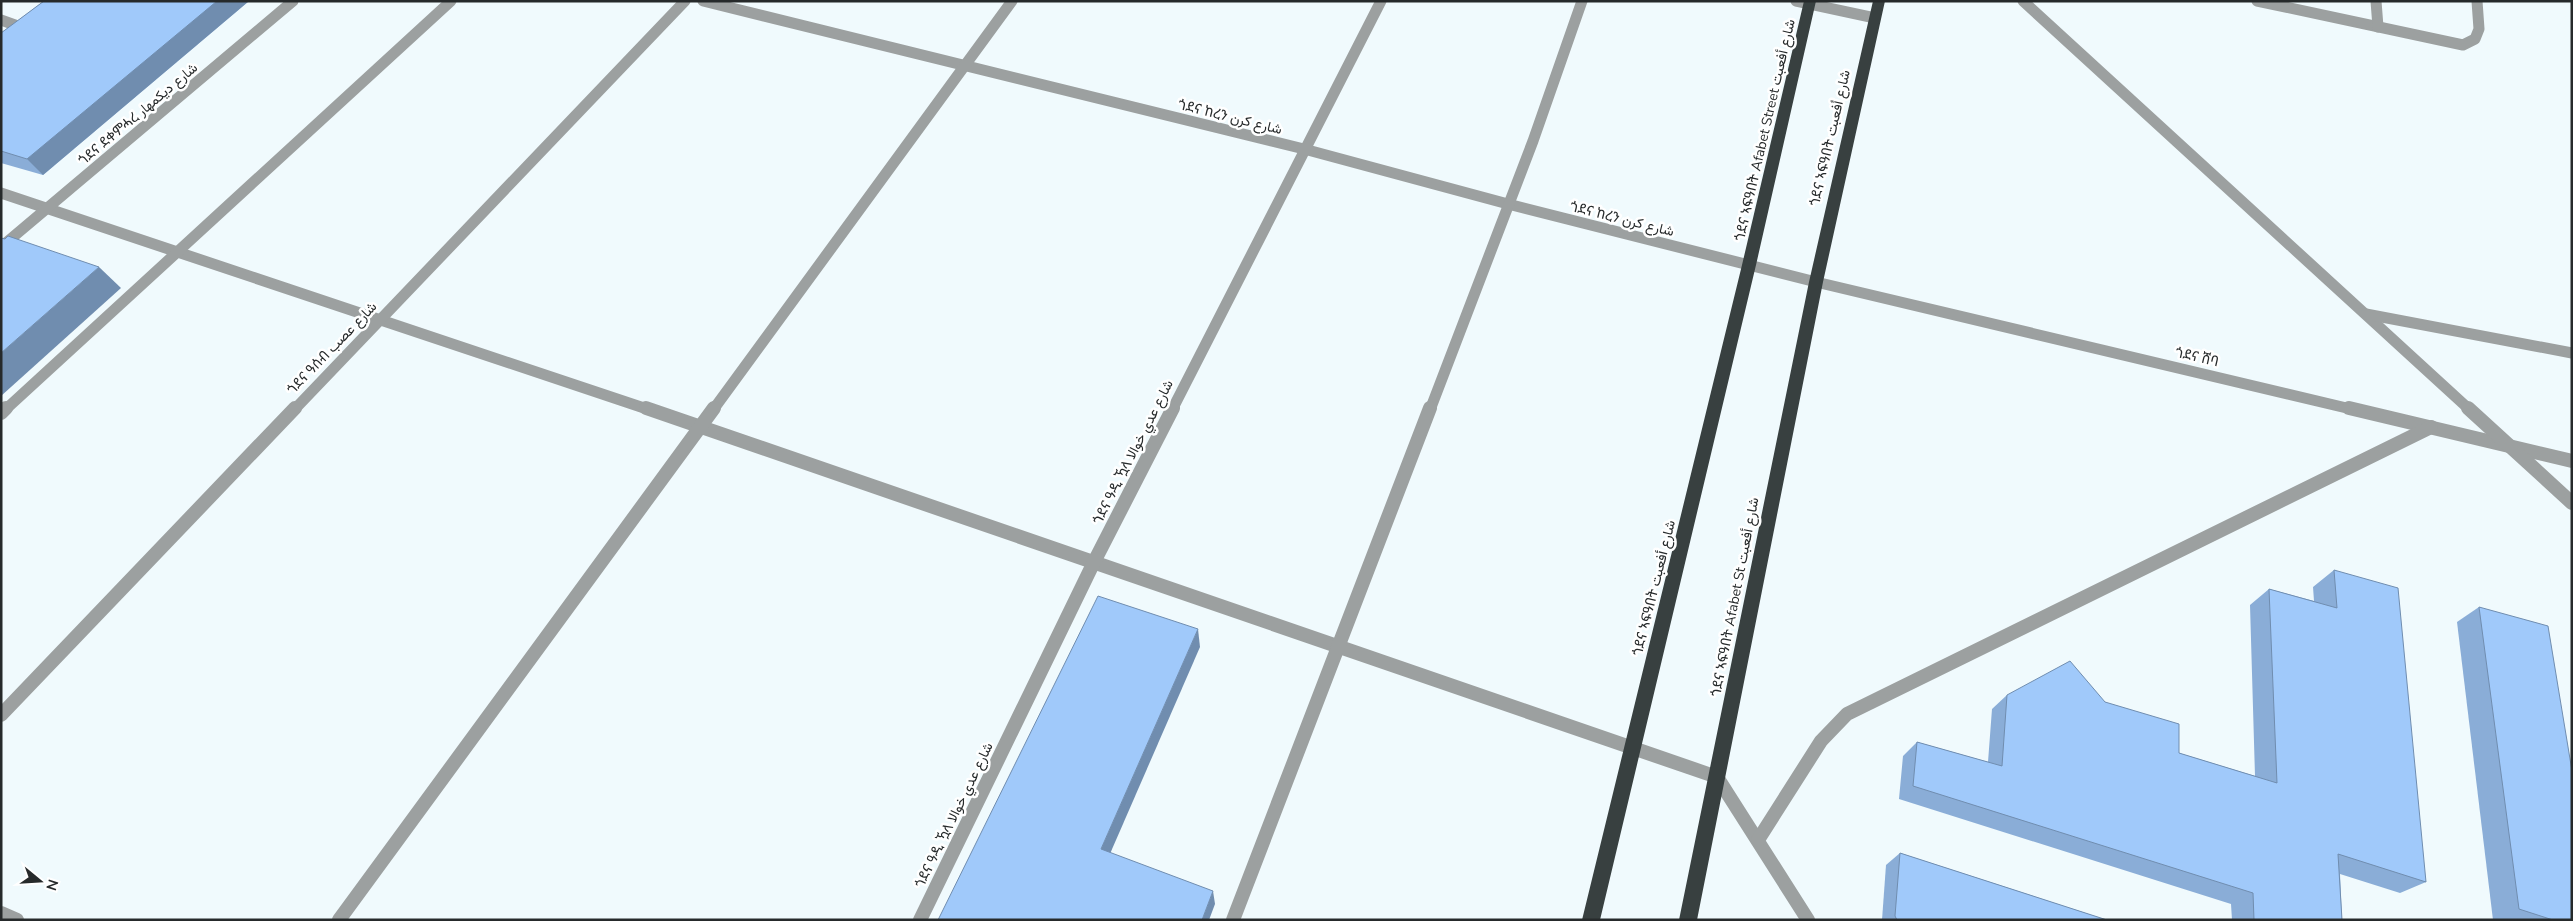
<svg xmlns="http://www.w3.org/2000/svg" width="2573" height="921" viewBox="0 0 2573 921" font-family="'Nunito Sans',Vazirmatn,'Noto Sans Ethiopic',sans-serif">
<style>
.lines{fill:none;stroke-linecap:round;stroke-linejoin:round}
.minor-far1{stroke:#9ca0a0;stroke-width:11}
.minor{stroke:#9ca0a0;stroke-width:14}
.highway{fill:#384040;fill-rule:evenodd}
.wall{fill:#8aadd7}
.shaded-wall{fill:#708daf}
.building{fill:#a0c9fa;stroke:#708daf}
.labels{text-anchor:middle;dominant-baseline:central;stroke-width:5;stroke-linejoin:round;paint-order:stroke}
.street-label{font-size:14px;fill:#262a2b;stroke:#fff}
</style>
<rect width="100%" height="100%" fill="#f0fafd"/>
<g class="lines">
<g class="minor-far1">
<polyline points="703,1 1304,149 1508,204 1816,282 2355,410"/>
<polyline points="1796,1 1875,18"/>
<polyline points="2023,1 2470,410"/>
<polyline points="2257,1 2463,45 2475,39 2479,29 2477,1"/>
<polyline points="2376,1 2378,27"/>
<polyline points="1,20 15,25"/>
<polyline points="1,193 650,410"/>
<polyline points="1,247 293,1"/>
<polyline points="2366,314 2572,353"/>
<polyline points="5,410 451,1"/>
<polyline points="294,410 685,1"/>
<polyline points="713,410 1012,1"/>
<polyline points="1172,410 1381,1"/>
<polyline points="1430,410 1533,141 1582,1"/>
</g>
<g class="minor">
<polyline points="646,408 1717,777 1808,920"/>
<polyline points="2349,408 2572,461"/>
<polyline points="2468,408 2572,503"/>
<polyline points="1,413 6,408"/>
<polyline points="1,715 295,408"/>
<polyline points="1758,840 1821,741 1847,714 2431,427"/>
<polyline points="1,913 17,920"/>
<polyline points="339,920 714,408"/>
<polyline points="920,920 1093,564 1173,408"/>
<polyline points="1233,920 1430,408"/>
</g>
<g class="highway">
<polygon points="1804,1 1816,1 1756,265 1600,920 1582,920 1742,265"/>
<polygon points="1873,1 1885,1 1823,282 1697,920 1679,920 1809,282"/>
</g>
</g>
<g class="wall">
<polygon points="44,1 249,1 43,175 1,163 1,33"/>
<polygon points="2334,570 2426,882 2400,893 2340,874 2342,920 2232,920 2231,904 1899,799 1903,756 1917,742 1988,762 1992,709 2007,695 2105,702 2179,753 2255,776 2250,605 2269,589 2314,601 2313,587"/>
<polygon points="2479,607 2572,920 2493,920 2457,622"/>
<polygon points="1900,853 2107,920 1882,920 1886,865"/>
</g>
<g class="shaded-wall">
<polygon points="217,1 249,1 43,175 27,159"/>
<polygon points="99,267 121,288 1,396 1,353"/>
<polygon points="1198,629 1200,647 1106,863 1101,849"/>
<polygon points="1213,891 1215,904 1209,920 1202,920"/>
</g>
<g class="building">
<polygon points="44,1 217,1 27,159 1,151 1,33"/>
<polygon points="8,236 99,267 1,353 1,238 5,239"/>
<polygon points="2334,570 2398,588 2426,882 2338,854 2342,920 2254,920 2253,893 1913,786 1917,742 2002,766 2007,695 2070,661 2105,702 2179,724 2179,753 2277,783 2269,589 2337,608"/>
<polygon points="1098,596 1198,629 1101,849 1213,891 1202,920 938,920"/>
<polygon points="2479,607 2548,626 2572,771 2572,920 2553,920 2519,909"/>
<polygon points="1900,853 2107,920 1897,920 1895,916"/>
</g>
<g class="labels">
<g class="street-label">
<text transform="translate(138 114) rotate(-40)">ጎደና ደቀምሓረ شارع ديكمهار</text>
<text transform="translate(1230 117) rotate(14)">ጎደና ከረን شارع كرن</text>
<text transform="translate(1765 130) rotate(-77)">ጎደና ኣፍዓበት Afabet Street شارع أفعبت</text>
<text transform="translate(1830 138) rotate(-77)">ጎደና ኣፍዓበት شارع أفعبت</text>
<text transform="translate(1622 219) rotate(14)">ጎደና ከረን شارع كرن</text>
<text transform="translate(332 348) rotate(-46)">ጎደና ዓሰብ شارع عصب</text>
<text transform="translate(2197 357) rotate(13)">ጎደና ሸባ</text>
<text transform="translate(1133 452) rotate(-63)">ጎደና ዓዲ ዃላ شارع عدي خوالا</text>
<text transform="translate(1654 588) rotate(-76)">ጎደና ኣፍዓበት شارع أفعبت</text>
<text transform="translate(1735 597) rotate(-79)">ጎደና ኣፍዓበት Afabet St شارع أفعبت</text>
<text transform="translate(954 815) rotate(-64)">ጎደና ዓዲ ዃላ شارع عدي خوالا</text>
</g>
</g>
<rect width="2573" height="921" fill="none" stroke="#262a2b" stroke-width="5"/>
<g transform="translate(40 881) rotate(108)" stroke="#ffffff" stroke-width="4" paint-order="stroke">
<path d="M0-4L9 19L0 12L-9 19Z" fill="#262a2b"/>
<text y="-8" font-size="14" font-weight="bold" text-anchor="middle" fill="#262a2b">N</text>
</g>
</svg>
